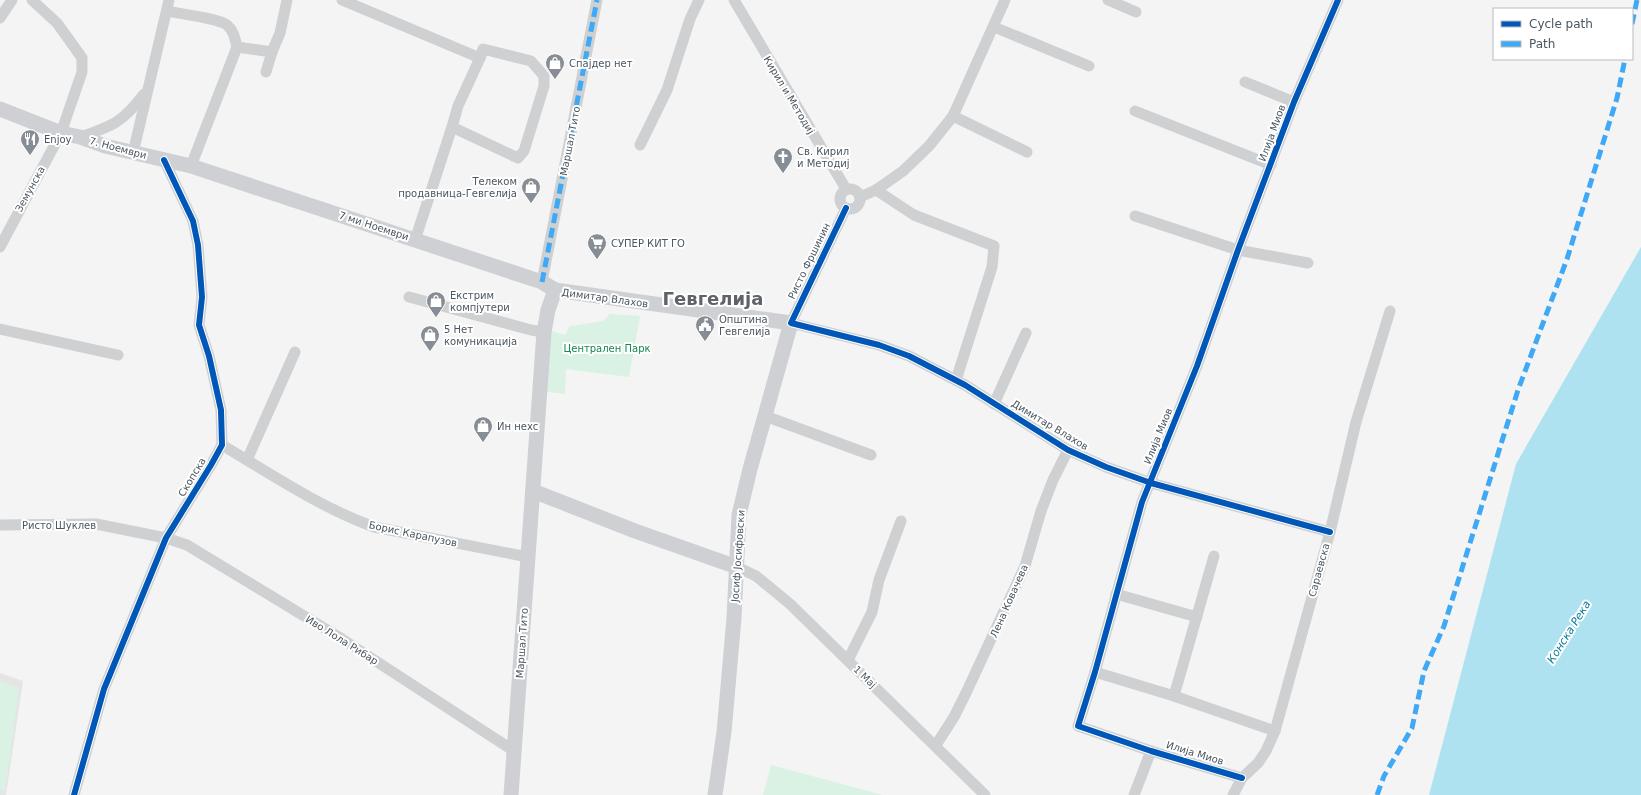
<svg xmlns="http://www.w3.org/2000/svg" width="1641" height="795" viewBox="0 0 1641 795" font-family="'DejaVu Sans',sans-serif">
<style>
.education{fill:#e6e5e6}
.green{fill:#d9f2e3}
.water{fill:#aee2f0}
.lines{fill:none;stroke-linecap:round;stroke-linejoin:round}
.street{stroke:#ced0d2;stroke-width:11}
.secondary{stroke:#ced0d4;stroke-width:15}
.quiet{stroke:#3fa9f5;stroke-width:5;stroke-dasharray:10 5;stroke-linecap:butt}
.cycleway-casing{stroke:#fff;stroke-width:8}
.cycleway{stroke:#0057b8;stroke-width:6}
.labels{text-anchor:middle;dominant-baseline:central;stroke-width:4;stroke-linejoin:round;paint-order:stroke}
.poi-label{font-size:10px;fill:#4a5661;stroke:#fff;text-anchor:start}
.street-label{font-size:10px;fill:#4a5661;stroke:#fff}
.park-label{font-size:10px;fill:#17864f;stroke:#fff}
.water-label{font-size:11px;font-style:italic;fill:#0c7c9b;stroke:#fff}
.town-label{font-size:18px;font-weight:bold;fill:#5f6368;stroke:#fff}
</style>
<rect width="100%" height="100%" fill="#f4f4f4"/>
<polygon class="education" points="0,673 23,681 6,795 0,795"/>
<g class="green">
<polygon points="610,314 640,316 629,377 566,369 565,394 540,391 545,329 565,335 570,326 603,321"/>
<polygon points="0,681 19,688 5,791 0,790"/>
<polygon points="771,765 883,795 763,795"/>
</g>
<polygon class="water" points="1641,247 1641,795 1429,795 1516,464"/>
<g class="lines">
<g class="street">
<polyline points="342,0 480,58 458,106 452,127 415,240"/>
<polyline points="734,0 846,189"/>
<polyline points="1108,0 1136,12"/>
<path d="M167,11C180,14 218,18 227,25C234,31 235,39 237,47L191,166"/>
<polyline points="0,18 12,0"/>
<polyline points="994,27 1089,66"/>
<polyline points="237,47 272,52 266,72"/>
<polyline points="272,52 280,33 287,0"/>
<polyline points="1245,82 1294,102"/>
<polyline points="1135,111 1271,165"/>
<polyline points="953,116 1027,152"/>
<polyline points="452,127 518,158 524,151 544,86 544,76 531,61 483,49 480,58"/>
<path d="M80,137C113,126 123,122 144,94"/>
<polyline points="640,145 667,90 690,19 699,0"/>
<polyline points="133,153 169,0"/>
<circle cx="850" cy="199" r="10"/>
<polyline points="876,190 914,215 994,246 992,267 956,380"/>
<polyline points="860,197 876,190 903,171 929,146 953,116 1005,0"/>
<polyline points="846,208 791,323 879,345 909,356 965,385 1068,450 1106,467 1151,483 1330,532"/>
<polyline points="1135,216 1238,250 1308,263"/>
<polyline points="0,247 61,133 82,72 82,58 75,48 57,23 32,0"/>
<polyline points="542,282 597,0"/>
<polyline points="409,297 531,330 544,332"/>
<polyline points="0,329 118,355"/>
<polyline points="994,404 1026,333"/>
<polyline points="765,416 871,455"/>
<path d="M222,445C271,474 319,507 374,527L528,557"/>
<polyline points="247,460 295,352"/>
<polyline points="0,525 96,524 166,538 187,545 342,639 514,751"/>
<polyline points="737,567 756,576 790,604 985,795"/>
<polyline points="1116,594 1197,617"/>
<polyline points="848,660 872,612 879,580 901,521"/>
<polyline points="1095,672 1174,696 1275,731"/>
<polyline points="1174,696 1214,556"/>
<polyline points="936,745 954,717 966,693 1025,566 1041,511 1053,480 1068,450"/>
<polyline points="1242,778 1151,751 1078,726 1095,672 1142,502 1197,366 1238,250 1294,102 1338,0"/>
<polyline points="74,795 104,689 166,538 211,465 222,445 221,410 209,356 199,325 202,297 198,245 193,221 164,160"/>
<polyline points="1134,795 1151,751"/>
<polyline points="1233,795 1242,778 1258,763 1266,751 1275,731 1330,532 1356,422 1390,311"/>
</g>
<g class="secondary">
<polyline points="0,109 61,133 80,137 105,146 191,166 542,282 555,290 791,323 750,469 739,515 734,618 724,732 715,795"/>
<polyline points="533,491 635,531 737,567"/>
<polyline points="511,795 544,332 548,310 555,290"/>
</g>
<g class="quiet">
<polyline points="1632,24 1637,0"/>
<polyline points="542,282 597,0"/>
<polyline points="1377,795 1384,776 1412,728 1424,671 1444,626 1518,390 1567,259 1617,98 1625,59"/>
</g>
<defs>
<g id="cycleway">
<polyline points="846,208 791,323 879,345 909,356 965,385 1068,450 1106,467 1151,483 1330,532"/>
<polyline points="1242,778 1151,751 1078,726 1095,672 1142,502 1197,366 1238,250 1294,102 1338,0"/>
<polyline points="74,795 104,689 166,538 211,465 222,445 221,410 209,356 199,325 202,297 198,245 193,221 164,160"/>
</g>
</defs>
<use href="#cycleway" class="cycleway-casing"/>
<use href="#cycleway" class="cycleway"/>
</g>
<defs>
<symbol id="shop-pin" viewBox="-11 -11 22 30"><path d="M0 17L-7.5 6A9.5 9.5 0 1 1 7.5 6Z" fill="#868d94" stroke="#fff"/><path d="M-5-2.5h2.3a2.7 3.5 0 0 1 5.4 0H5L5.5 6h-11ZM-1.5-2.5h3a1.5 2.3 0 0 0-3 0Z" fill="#fff"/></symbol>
<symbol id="restaurant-pin" viewBox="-11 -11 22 30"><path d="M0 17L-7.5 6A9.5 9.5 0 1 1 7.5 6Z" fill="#868d94" stroke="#fff"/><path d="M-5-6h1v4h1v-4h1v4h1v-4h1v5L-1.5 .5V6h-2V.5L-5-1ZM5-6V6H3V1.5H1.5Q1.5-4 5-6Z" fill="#fff"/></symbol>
<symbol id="church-pin" viewBox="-11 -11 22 30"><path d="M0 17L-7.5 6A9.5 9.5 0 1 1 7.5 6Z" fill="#868d94" stroke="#fff"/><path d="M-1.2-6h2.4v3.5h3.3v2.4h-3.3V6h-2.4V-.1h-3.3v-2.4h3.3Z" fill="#fff"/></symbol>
<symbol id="supermarket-pin" viewBox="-11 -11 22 30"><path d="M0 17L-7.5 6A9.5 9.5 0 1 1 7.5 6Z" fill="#868d94" stroke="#fff"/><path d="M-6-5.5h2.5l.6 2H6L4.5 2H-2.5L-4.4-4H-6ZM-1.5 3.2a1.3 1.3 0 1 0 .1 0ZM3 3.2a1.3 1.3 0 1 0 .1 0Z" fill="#fff"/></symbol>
<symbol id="civic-pin" viewBox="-11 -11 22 30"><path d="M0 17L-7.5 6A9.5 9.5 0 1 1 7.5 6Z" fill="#868d94" stroke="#fff"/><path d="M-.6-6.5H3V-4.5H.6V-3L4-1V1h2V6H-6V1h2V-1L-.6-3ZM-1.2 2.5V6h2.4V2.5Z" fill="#fff"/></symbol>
</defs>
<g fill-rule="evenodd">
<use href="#shop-pin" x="544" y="52" width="22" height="30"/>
<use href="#restaurant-pin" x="19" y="128" width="22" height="30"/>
<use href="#church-pin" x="772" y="146" width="22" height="30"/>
<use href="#shop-pin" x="520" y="176" width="22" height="30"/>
<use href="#supermarket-pin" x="586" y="232" width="22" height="30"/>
<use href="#shop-pin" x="425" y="290" width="22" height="30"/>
<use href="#civic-pin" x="694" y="314" width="22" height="30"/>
<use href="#shop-pin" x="419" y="324" width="22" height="30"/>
<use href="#shop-pin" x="472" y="415" width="22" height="30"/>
</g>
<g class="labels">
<g class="poi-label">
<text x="569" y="63">Спајдер нет</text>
<text x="44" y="139">Enjoy</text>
<text x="797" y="151">Св. Кирил<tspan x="797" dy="12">и Методиј</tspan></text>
<text x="517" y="181" text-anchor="end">Телеком<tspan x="517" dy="12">продавница-Гевгелија</tspan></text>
<text x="611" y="243">СУПЕР КИТ ГО</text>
<text x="450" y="295">Екстрим<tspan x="450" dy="12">компјутери</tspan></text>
<text x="719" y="319">Општина<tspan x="719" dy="12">Гевгелија</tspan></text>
<text x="444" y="329">5 Нет<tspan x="444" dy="12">комуникација</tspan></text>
<text x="497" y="426">Ин нехс</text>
</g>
<g class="street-label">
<text transform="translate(789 95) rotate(59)">Кирил и Методиј</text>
<text transform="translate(1272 133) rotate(-70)">Илија Миов</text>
<text transform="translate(570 141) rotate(-79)">Маршал Тито</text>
<text transform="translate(118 148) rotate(15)">7. Ноември</text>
<text transform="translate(30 189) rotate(-61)">Земунска</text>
<text transform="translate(374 226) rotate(18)">7 ми Ноември</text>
<text transform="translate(809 261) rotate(-64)">Ристо Фршинин</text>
<text transform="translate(605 298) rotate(8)">Димитар Влахов</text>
<text transform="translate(1050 425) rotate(31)">Димитар Влахов</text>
<text transform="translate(1158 436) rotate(-68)">Илија Миов</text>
<text transform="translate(192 477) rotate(-59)">Скопска</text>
<text x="59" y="525">Ристо Шуклев</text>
<text transform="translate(413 534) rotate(12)">Борис Карапузов</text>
<text transform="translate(738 556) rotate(-86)">Јосиф Јосифовски</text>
<text transform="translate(1319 570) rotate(-75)">Сараевска</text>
<text transform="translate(1009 601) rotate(-66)">Лена Ковачева</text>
<text transform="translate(342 640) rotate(32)">Иво Лола Рибар</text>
<text transform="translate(522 643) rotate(-86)">Маршал Тито</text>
<text transform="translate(865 677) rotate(44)">1 Мај</text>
<text transform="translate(1195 753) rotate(17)">Илија Миов</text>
</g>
<g class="park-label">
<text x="607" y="348">Централен Парк</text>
</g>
<g class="water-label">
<text transform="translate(1569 632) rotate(-58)">Конска Река</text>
</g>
<g class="town-label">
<text x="713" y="298">Гевгелија</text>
</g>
</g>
<rect x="1493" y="8" width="140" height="52" fill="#ffffff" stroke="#b7bbc0"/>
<rect x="1501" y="21" width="20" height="6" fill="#0057b8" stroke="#b7bbc0"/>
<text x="1529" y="28" font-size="12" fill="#4a5661">Cycle path</text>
<rect x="1501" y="41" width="20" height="6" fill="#3fa9f5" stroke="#b7bbc0"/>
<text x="1529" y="48" font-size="12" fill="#4a5661">Path</text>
</svg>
